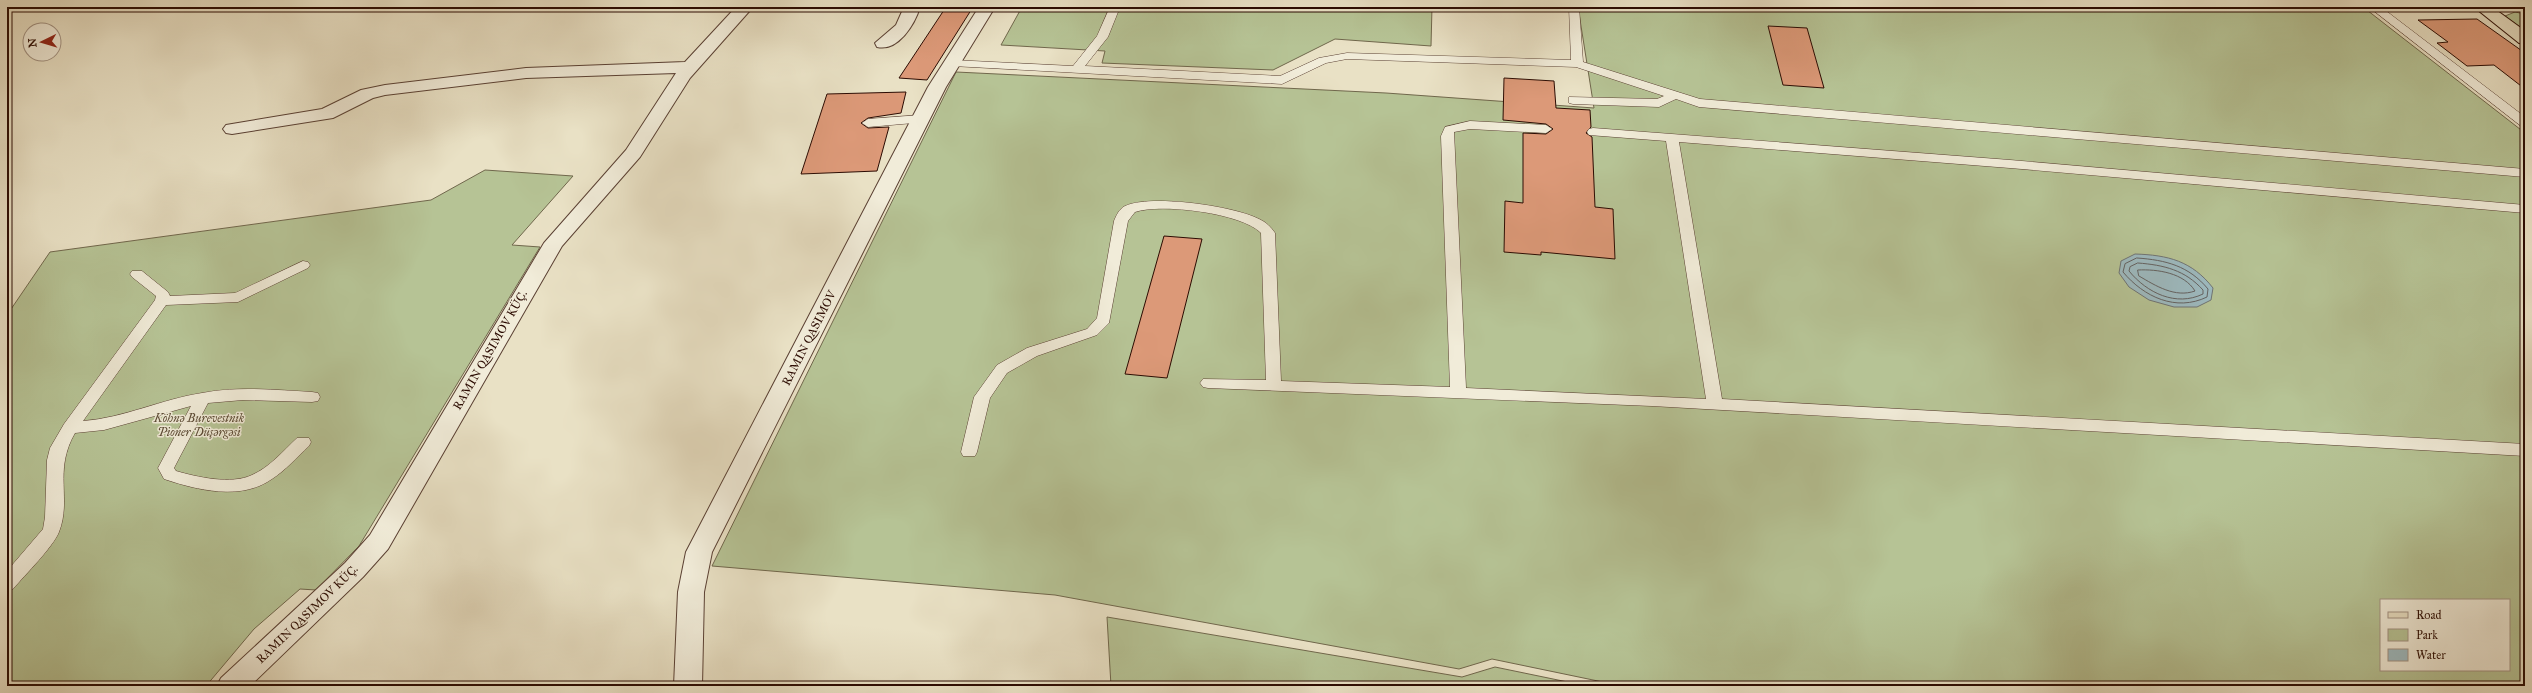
<svg xmlns="http://www.w3.org/2000/svg" width="2532" height="693" viewBox="0 0 2532 693" font-family="'IM FELL Great Primer',serif">
<style>
.green{fill:#b6c395;stroke:#70674c;fill-rule:evenodd}
.water{fill:#9dbac0;stroke:#6f7474}
.lines{fill:none;stroke-linecap:round;stroke-linejoin:round}
.shore{stroke:#646261;stroke-width:1}
.building{fill:#dc9978;stroke:#2b0b02}
.service-casing{stroke:#5a4033;stroke-width:1}
.minor-casing{stroke:#5a4033;stroke-width:2}
.primary-casing{stroke:#2b0b02;stroke-width:2}
.service{fill:#f1ecd9;fill-rule:evenodd}
.minor{fill:#f1ecd9;fill-rule:evenodd}
.primary{fill:#e9e1c5;fill-rule:evenodd}
.labels{text-anchor:middle;dominant-baseline:central;stroke-width:3;stroke-linejoin:round;paint-order:stroke}
.street-label{font-size:12px;fill:#2b0b02;stroke:#f1ecd9}
.park-label{font-size:12px;font-style:italic;fill:#5c4b35;stroke:#f1ecd9}
</style>
<rect width="100%" height="100%" fill="#e9e1c5"/>
<filter id="stains"><feTurbulence type="fractalNoise" baseFrequency=".005" numOctaves="4"/><feColorMatrix values="0 0 0 0 .2 0 0 0 0 .09 0 0 0 0 .02 0 0 0 .5 -.17"/></filter>
<radialGradient id="worn" r=".72"><stop offset=".6" stop-color="#630" stop-opacity="0"/><stop offset="1" stop-color="#630" stop-opacity=".3"/></radialGradient>
<g class="green">
<polygon points="1022,7 1432,7 1431,46 1335,39 1273,70 1102,63 1105,51 1001,45"/>
<path d="M1578,7H2363L2525,133V686H1622L1492,659L1459,669L1055,595L712,566L956,72L1386,93L1594,108ZM2381,600H2509V670H2381Z"/>
<polygon points="2515,12 2525,14 2525,31 2505,16"/>
<polygon points="485,170 573,176 512,245 540,247 359,546 316,590 300,589 254,629 206,686 7,686 7,315 50,252 431,200"/>
<polygon points="1107,617 1462,677 1495,667 1587,686 1111,686"/>
</g>
<path class="water" d="M2135,254C2168,255 2192,261 2213,288L2211,300L2197,307H2174L2149,300L2129,287L2119,273L2121,261Z"/>
<g class="lines">
<g class="shore">
<path d="M2137,258C2166,260 2189,266 2208,289L2207,297C2176,312 2144,297 2123,272L2125,264Z"/>
<path d="M2138,263C2164,265 2185,270 2203,290V294C2176,307 2147,293 2129,271L2130,267Z"/>
<path d="M2138,270C2158,269 2184,273 2195,291C2175,298 2156,286 2139,276Z"/>
</g>
</g>
<g class="building">
<polygon points="946,7 973,7 927,80 899,78"/>
<polygon points="2477,19 2525,53 2525,89 2494,65 2467,66 2437,43 2448,42 2418,20"/>
<polygon points="1768,26 1807,28 1824,88 1783,85"/>
<polygon points="1504,78 1554,81 1556,108 1590,110 1591,127 1586,133 1592,137 1595,207 1613,209 1615,259 1541,252 1541,255 1504,252 1505,201 1523,203 1523,133 1546,134 1553,129 1546,124 1503,120"/>
<polygon points="906,92 901,113 868,118 861,123 868,128 889,127 877,171 801,174 827,94"/>
<polygon points="1164,236 1202,239 1167,378 1125,374"/>
</g>
<g class="lines">
<defs>
<g id="service">
<polygon points="1110,7 1120,7 1108,37 1085,66 1280,76 1319,58 1347,53 1571,60 1569,7 1579,7 1583,62 1700,99 2525,169 2525,177 1699,107 1676,99 1659,107 1573,104 1569,103 1569,97 1657,99 1664,96 1576,67 1347,59 1326,63 1282,84 952,66 946,63 952,60 1073,66 1097,36"/>
<polygon points="2369,7 2381,7 2525,117 2525,127 2521,126"/>
<polygon points="921,115 925,116 927,119 925,122 868,127 862,123 868,119"/>
<path d="M1470,121L1546,125L1552,129L1546,133L1470,129L1454,132L1466,388L1706,399L1666,141L1589,135L1587,132L1589,129L1593,128L2010,160L2525,205V213L2010,168L1679,142L1722,399L2525,444V456L1652,406L1208,388L1203,387L1200,383L1203,379L1266,380L1261,233C1242,213 1161,203 1135,212L1128,221L1109,323L1097,335L1037,356L1007,373L990,398L977,452L975,456H963L961,452L974,397L997,365L1027,348L1087,329L1097,318L1114,221C1116,216 1119,209 1125,206C1150,194 1234,206 1259,219C1266,222 1271,227 1275,233L1281,381L1450,387L1441,136L1445,127Z"/>
<path d="M303,261L308,262L310,265L308,268L238,302L166,305L83,421C124,418 162,399 202,393C238,386 276,390 312,392L318,393L320,397L318,401L312,402L243,400L208,403L174,468L176,471C197,477 231,485 252,475C270,467 283,451 297,438H309L311,442L309,446C297,457 286,470 272,479C241,501 197,490 164,479L158,468L191,406L104,430L75,433C53,471 72,499 59,532C53,547 25,575 13,589L7,591V571L43,529L45,517L47,460L50,448L64,424L155,300L156,296L132,277L130,274L132,271H142L168,292L170,296L235,293Z"/>
</g>
<g id="minor">
<polygon points="736,7 753,7 690,78 640,157 562,246 388,549 363,577 250,686 217,686 221,678 345,563 370,535 544,243 626,150 676,73 526,78 385,95 373,98 333,118 232,134 226,133 223,129 226,125 322,109 361,90 385,85 526,68 685,62"/>
<path d="M904,7H920C915,24 898,52 877,47L875,43L896,25Z"/>
<polygon points="979,7 995,7 946,87 712,552 704,592 702,686 674,686 678,592 686,552 928,87"/>
</g>
<polygon id="primary" points="2474,7 2492,7 2525,31 2525,44 2519,43"/>
</defs>
<use href="#service" class="service-casing"/>
<use href="#minor" class="minor-casing"/>
<use href="#primary" class="primary-casing"/>
<use href="#service" class="service"/>
<use href="#minor" class="minor"/>
<use href="#primary" class="primary"/>
</g>
<g class="labels">
<g class="street-label">
<text transform="translate(809 338) rotate(-63)">RAMIN QASIMOV</text>
<text transform="translate(490 350) rotate(-60)">RAMIN QASIMOV KÜÇ.</text>
<text transform="translate(307 614) rotate(-44)">RAMIN QASIMOV KÜÇ.</text>
</g>
<g class="park-label">
<text x="199" y="418">Köhnə Burevestnik<tspan x="199" dy="14">Pioner Düşərgəsi</tspan></text>
</g>
</g>
<rect width="2532" height="693" fill="none" stroke="#e9e1c5" stroke-width="24"/>
<rect x="8" y="8" width="2516" height="677" fill="none" stroke="#2b0b02" stroke-width="2"/>
<rect x="12" y="12" width="2508" height="669" fill="none" stroke="#2b0b02"/>
<rect x="2380" y="599" width="130" height="72" fill="#f1ecd9" stroke="#a29283"/>
<rect x="2388" y="612" width="20" height="6" fill="#e9e1c5" stroke="#a29283"/>
<text x="2416" y="619" font-size="12" fill="#2b0b02">Road</text>
<rect x="2388" y="629" width="20" height="12" fill="#b6c395" stroke="#a29283"/>
<text x="2416" y="639" font-size="12" fill="#2b0b02">Park</text>
<rect x="2388" y="649" width="20" height="12" fill="#9dbac0" stroke="#a29283"/>
<text x="2416" y="659" font-size="12" fill="#2b0b02">Water</text>
<g transform="translate(42 42) rotate(265)"><circle r="19" fill="#f1ecd9" stroke="#a29283"/>
<path d="M0-3L7 15L0 10L-7 15Z" fill="#8f2418"/>
<text y="-6" font-size="11" font-weight="bold" text-anchor="middle" fill="#2b0b02">N</text>
</g>
<rect width="100%" height="100%" filter="url(#stains)"/>
<rect width="100%" height="100%" fill="url(#worn)"/>
</svg>
